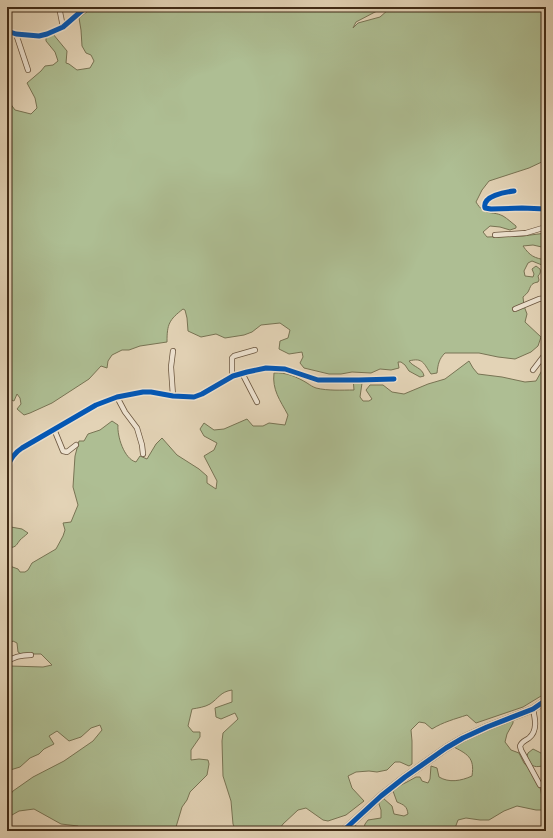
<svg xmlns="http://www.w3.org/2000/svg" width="553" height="838" viewBox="0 0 553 838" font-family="'Libre Bodoni',serif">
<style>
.green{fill:#aebe93;stroke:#787454}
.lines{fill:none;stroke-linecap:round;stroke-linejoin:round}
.minor-casing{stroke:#6a553e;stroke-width:6}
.tertiary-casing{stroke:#6a553e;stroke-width:8}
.minor{stroke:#ede2d0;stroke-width:4.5}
.tertiary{stroke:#ede2d0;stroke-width:5.5}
.cycleway-casing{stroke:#ede2d0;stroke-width:8}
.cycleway{stroke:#0057b8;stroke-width:5}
</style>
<rect width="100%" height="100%" fill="#e3d3b6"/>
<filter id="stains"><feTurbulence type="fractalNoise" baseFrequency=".005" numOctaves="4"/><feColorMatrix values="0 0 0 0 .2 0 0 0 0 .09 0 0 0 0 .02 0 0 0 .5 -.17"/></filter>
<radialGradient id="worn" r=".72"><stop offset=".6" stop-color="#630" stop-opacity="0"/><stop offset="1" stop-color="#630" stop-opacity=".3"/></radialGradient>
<g class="green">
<path d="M93,7H124L126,8L131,7H387L375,12L356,22L353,28L358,23L380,17L388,10L397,7H546V160L529,168L489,181L482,190L476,202C485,217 491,210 503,216C508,219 512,223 516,226V228L510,230L500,227L490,226L483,232L487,237L523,236L546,233V248L533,245L523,246C530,256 534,258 546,260V268L542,265L532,261L528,263L524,271L525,276L533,277L534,274L532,269L536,266L540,269C541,272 540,274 538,276L539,280L538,282C532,283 531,285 529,290C528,293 525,295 523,297L524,306L527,314L525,322L541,337L538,346L531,352L515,359L498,357L479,353H445C439,359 438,364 437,373L431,374C424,364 423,357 409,361C413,367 423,368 424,376L420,377L409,371L405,365L401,362H398L399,368L391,370L380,369L371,373L352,372L341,374H329L304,368L300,363L303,357L302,352L289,354L279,349L280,341L288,338L290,330L280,323L261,325L252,332L244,335L225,338L216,334L201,337L188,331L187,318L185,310L183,309C169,320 167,324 167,342L140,346L129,350H122L112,355L108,361L107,368L101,366L89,379L52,403L30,413L24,415L17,409L21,404L20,398L17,394L14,401L7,398V158L11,159L10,147L7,145V99L15,110L31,114L37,108L35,98L27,83L41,71L45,66L53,65L58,61L55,52L46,41V36L53,34L67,51L66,63L69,64L77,70L90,68L94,61L91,55L86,53L82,46L81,30L79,18Z"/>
<path d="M546,356V693L523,707L476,723L467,715C455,719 443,722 432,729L425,723L419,722L411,730L412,741V764L409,766L400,762H395L387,770L377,772L369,771L356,772L348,776L352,788L364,801L346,815L328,821L323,820L306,808L298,810L283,824L278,831H236L233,824L231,801L223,776L222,741L223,733L238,719L235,713L221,719L216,717L215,708L232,702V690C220,692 219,698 210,704C205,707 198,708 192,709L188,726L193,732H200V737L191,750V760L199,759L208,760L209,764L207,775L190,792L187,800L182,807L176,827L177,831H124L110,829L105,831H84L78,826L61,824L34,809L19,811L12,815L7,811V799L13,791L33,777L64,761L93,741L102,730L100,725L91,728L81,737L69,741L57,731L49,736L54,744L44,749L39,754L30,758L20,767L7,771V706H9V699L7,696V670L10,666L43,667L52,665L41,654H21L18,652L17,643L13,641L7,646V565L18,569L20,572H25L28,570L32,563L56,549L63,536L65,530L63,523L71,522L78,505L73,487L75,456L79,441H84L88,434L100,430L112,421L118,425C117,436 124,459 136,462L140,456L147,459L156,444L162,438L177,455L199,469L207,476V483L216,489L217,481L204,456L214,450L217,443L204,436L200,429L204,423L214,430L224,429L247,419L253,426H263L269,423L285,425L288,415C280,400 272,390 274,373C286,372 297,377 307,383C310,385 313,387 316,388C328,391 342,390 354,390L353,378H360L362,383L360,397L363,401H369L372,399L366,390L370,385H383L392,392L404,394L428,384L445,379L469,361L473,368L478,374L502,377L525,382L536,381L545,365Z"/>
<path d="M7,524L11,527L22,529L28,533C25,536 22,538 20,540C15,547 16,547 7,548Z"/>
<path d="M513,720V723L507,734L505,742L511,750L519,753L524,763L534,774L540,787L542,797L546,801V810H536L517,806L504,811L489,820H480L466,818L458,820L455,828L458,831H349L348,830L353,824L359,828H364L365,824L368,820L381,818V810L378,801L383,798L392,806L394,814L404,816L408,814C407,806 404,805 397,802L393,791L397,787L407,782L416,777H420L422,781L428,783L430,779L431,766L437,768L439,777C449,783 461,781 472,776C475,757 467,754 452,746L480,732Z"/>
<path d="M533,749L539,752L546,756V770L542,766C533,768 531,765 526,759L528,753Z"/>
</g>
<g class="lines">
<defs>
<g id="minor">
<polyline points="59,7 63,27"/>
<polyline points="7,31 16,34 39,36 47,34 63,27 86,7"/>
<polyline points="16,34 28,70"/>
<path d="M514,191C505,192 482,196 485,208L491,209L522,208L546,209"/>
<polyline points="495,235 526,233 546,227"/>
<polyline points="515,309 539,299 546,298"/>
<polyline points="533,370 546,353"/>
<polyline points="242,373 257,402"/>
<polyline points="232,377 232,358 234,356 255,350"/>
<polyline points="173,396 171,367 173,351"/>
<polyline points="117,397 125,412 137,428 142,445 143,454"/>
<polyline points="54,429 63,451 67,452 76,445"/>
<path d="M7,467C11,459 14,453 22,448L96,405L117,397L143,392H151L173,396L194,397L202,394L233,376L247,372L266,368L285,369L318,380H359L394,379"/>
<path d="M7,662C14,656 22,655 31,655"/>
<path d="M533,709C535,718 538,731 529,738C525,741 522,741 520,746L521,750L540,785"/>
</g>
<polyline id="tertiary" points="343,831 381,796 405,777 446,748 463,738 487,727 533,709 546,700"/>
</defs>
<use href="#minor" class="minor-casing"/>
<use href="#tertiary" class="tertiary-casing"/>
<use href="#minor" class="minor"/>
<use href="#tertiary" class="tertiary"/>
<defs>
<g id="cycleway">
<polyline points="7,31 16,34 39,36 47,34 63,27 86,7"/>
<path d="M514,191C505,192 482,196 485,208L491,209L522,208L546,209"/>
<path d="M7,467C11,459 14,453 22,448L96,405L117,397L143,392H151L173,396L194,397L202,394L233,376L247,372L266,368L285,369L318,380H359L394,379"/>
<polyline points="343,831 381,796 405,777 446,748 463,738 487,727 533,709 546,700"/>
</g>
</defs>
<use href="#cycleway" class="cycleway-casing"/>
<use href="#cycleway" class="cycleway"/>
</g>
<rect width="553" height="838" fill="none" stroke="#e3d3b6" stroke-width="24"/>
<rect x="8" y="8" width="537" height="822" fill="none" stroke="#412b16" stroke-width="2"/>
<rect x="12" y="12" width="529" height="814" fill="none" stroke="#412b16"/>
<rect width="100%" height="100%" filter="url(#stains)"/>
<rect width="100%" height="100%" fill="url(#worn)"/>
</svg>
